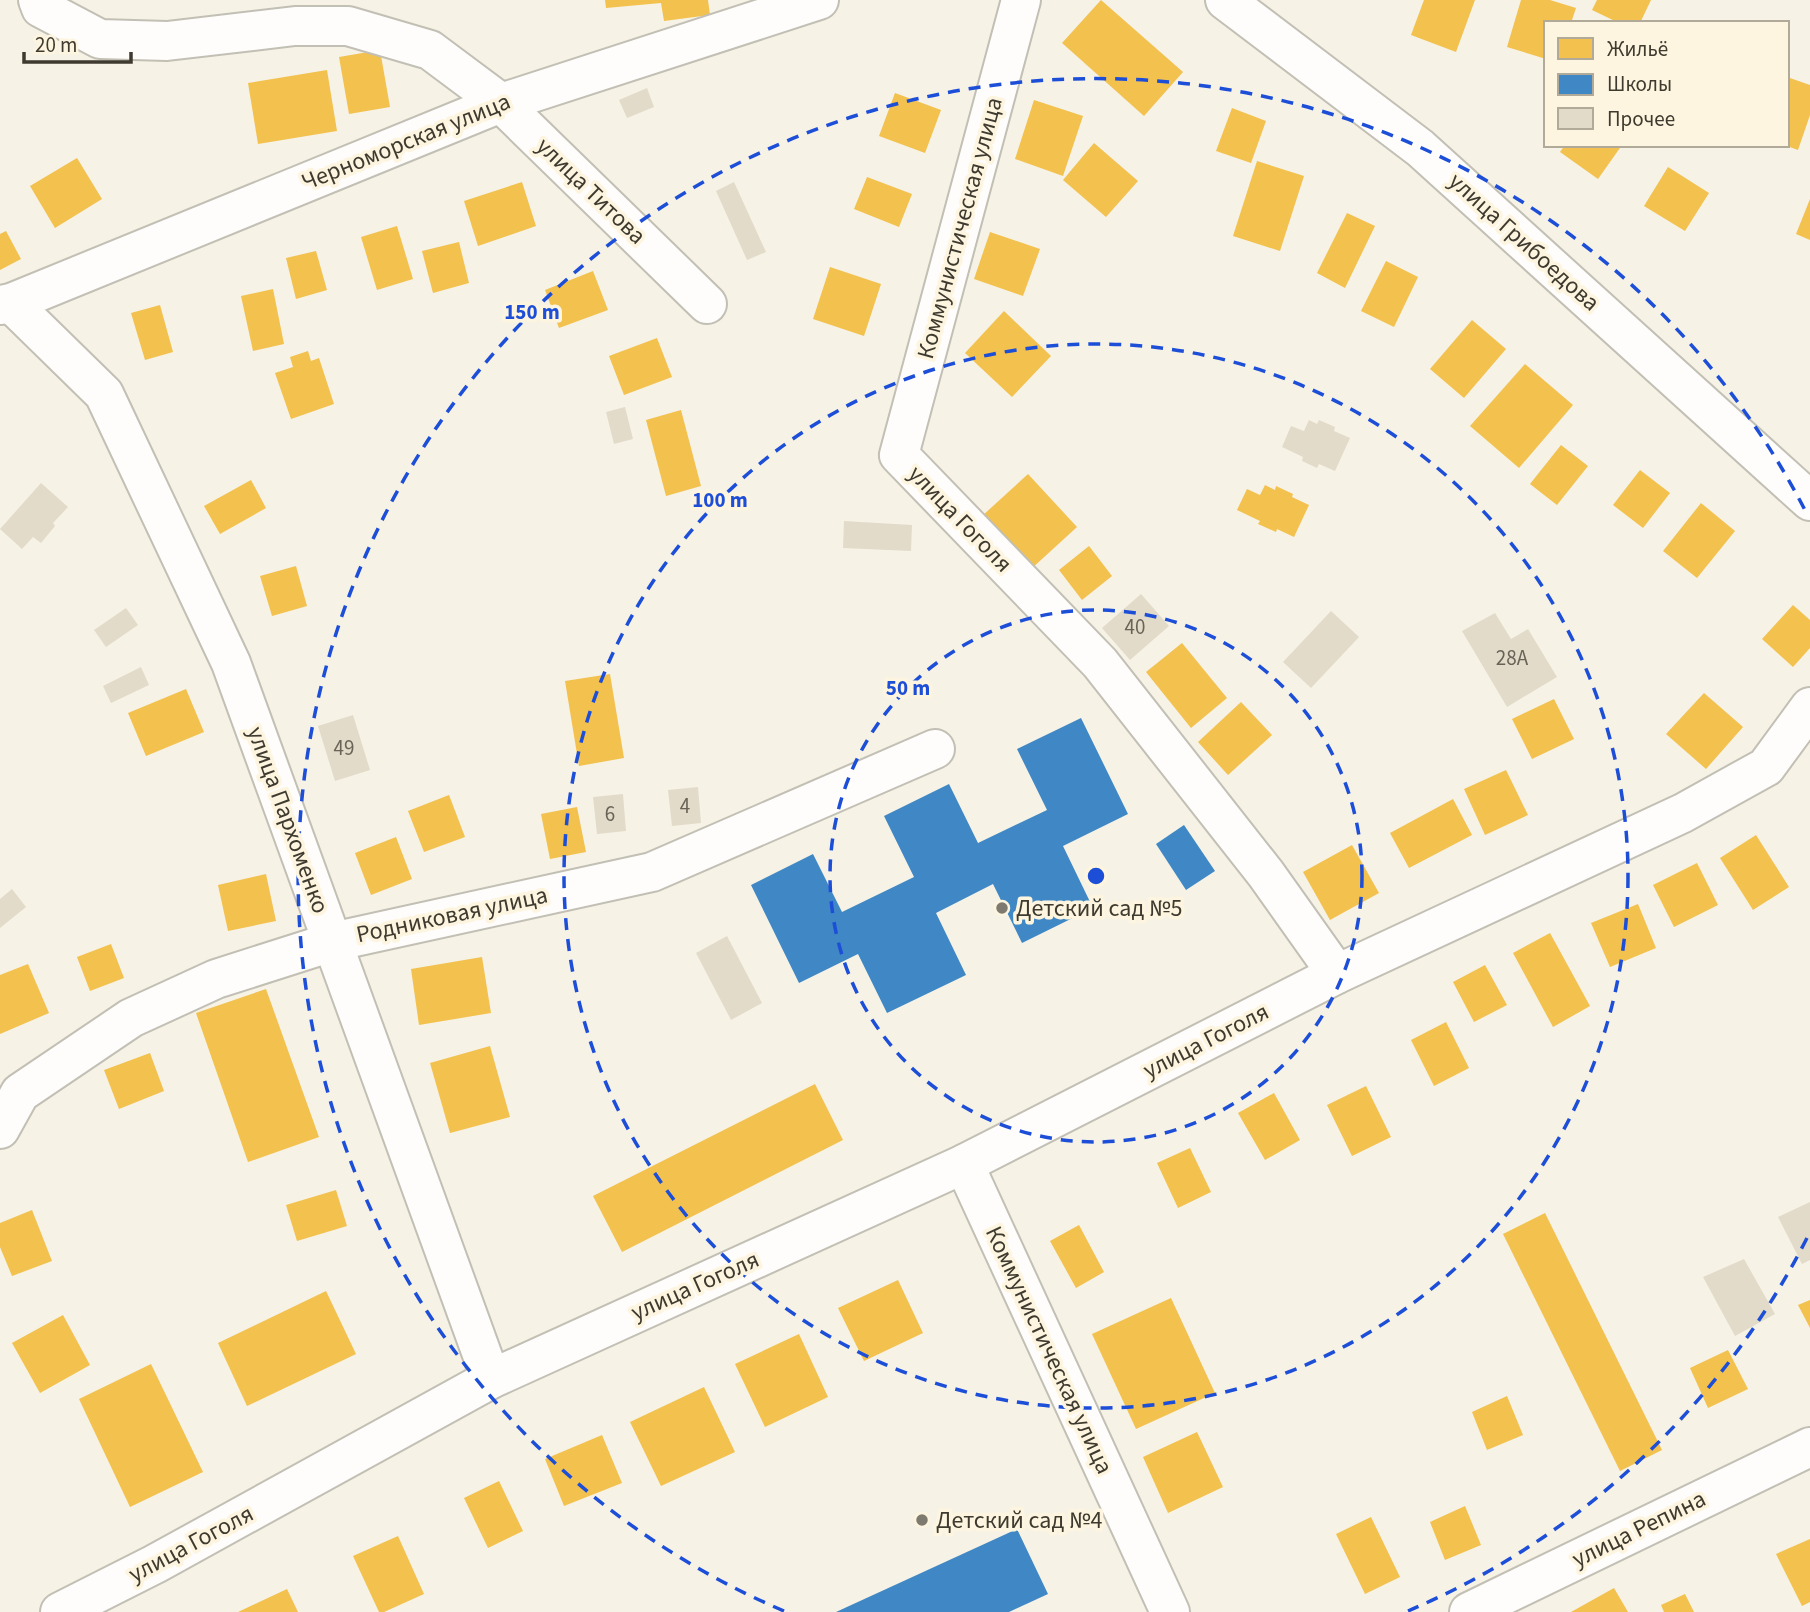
<svg xmlns="http://www.w3.org/2000/svg" width="1810" height="1612" viewBox="0 0 1810 1612" font-family="'Source Sans 3',sans-serif">
<style>
.homes{fill:#f2c14e}
.schools{fill:#3f88c5}
.building{fill:#e2dbc9}
.lines{fill:none;stroke-linecap:round;stroke-linejoin:round}
.minor-casing{stroke:#c2bfb4;stroke-width:42}
.minor{stroke:#fefdfb;stroke-width:38}
.ring{fill:none;stroke:#1d4ed8;stroke-width:3.5;stroke-dasharray:12 9}
.poi-dot{fill:#7e7a6f;stroke:#fdf5df;stroke-width:2.5}
.labels{text-anchor:middle;dominant-baseline:central;stroke-width:7;stroke-linejoin:round;paint-order:stroke}
.number-label{font-size:21px;fill:#686356}
.street-label{font-size:24px;fill:#3e3a2f;stroke:#fdf5df}
.poi-label{font-size:24px;fill:#3e3a2f;stroke:#fdf5df;text-anchor:start}
.centre{fill:#1d4ed8;stroke:#fdf5df;stroke-width:3.5}
.ring-label{font-size:21px;text-anchor:middle;font-weight:bold;fill:#1d4ed8;stroke:#fdf5df;stroke-width:7;stroke-linejoin:round;paint-order:stroke}
</style>
<rect width="100%" height="100%" fill="#f6f2e6"/>
<g class="homes">
<polygon points="605,0 708,0 710,15 664,21 661,3 606,8"/>
<polygon points="1101,0 1183,72 1144,116 1062,43"/>
<polygon points="1424,0 1475,0 1456,52 1411,35"/>
<polygon points="1521,0 1550,0 1576,8 1571,23 1546,23 1546,59 1507,47"/>
<polygon points="1597,0 1651,0 1640,23 1619,23 1592,10"/>
<polygon points="380,50 390,107 349,114 339,57"/>
<polygon points="327,70 337,131 258,144 248,83"/>
<polygon points="1787,77 1810,85 1810,115 1798,150 1787,146"/>
<polygon points="895,93 941,110 925,153 879,136"/>
<polygon points="1034,100 1083,116 1063,176 1015,159"/>
<polygon points="1232,108 1266,121 1251,163 1216,151"/>
<polygon points="1094,143 1138,181 1106,217 1063,180"/>
<polygon points="1565,145 1622,145 1598,179 1560,152"/>
<polygon points="77,158 102,199 55,228 30,186"/>
<polygon points="1257,161 1304,176 1280,251 1233,236"/>
<polygon points="1668,167 1709,193 1685,231 1644,206"/>
<polygon points="867,177 912,194 899,227 854,209"/>
<polygon points="522,182 536,226 478,246 464,201"/>
<polygon points="1810,199 1810,240 1796,234"/>
<polygon points="1347,213 1375,226 1345,288 1317,273"/>
<polygon points="397,226 413,279 377,290 361,237"/>
<polygon points="6,231 21,259 0,270 0,234"/>
<polygon points="990,232 1040,249 1023,296 974,279"/>
<polygon points="459,242 469,283 433,293 422,251"/>
<polygon points="316,251 327,290 296,299 286,258"/>
<polygon points="1386,261 1418,277 1394,327 1361,311"/>
<polygon points="830,267 881,284 864,336 813,319"/>
<polygon points="593,271 608,310 559,328 545,290"/>
<polygon points="273,289 284,344 253,351 241,296"/>
<polygon points="160,305 173,352 145,360 131,313"/>
<polygon points="1004,311 1051,356 1012,397 965,353"/>
<polygon points="1472,320 1506,349 1464,398 1430,369"/>
<polygon points="657,338 672,377 624,395 609,356"/>
<polygon points="308,351 311,361 319,358 334,404 291,419 275,373 293,367 290,357"/>
<polygon points="1525,364 1573,405 1519,468 1470,426"/>
<polygon points="681,410 701,486 666,496 646,420"/>
<polygon points="1561,445 1588,466 1557,505 1530,484"/>
<polygon points="1640,470 1670,493 1643,528 1613,505"/>
<polygon points="1028,474 1077,527 1030,570 981,517"/>
<polygon points="251,480 266,508 220,534 204,506"/>
<polygon points="1265,485 1275,490 1276,486 1293,494 1292,497 1309,505 1294,537 1277,529 1276,532 1258,524 1260,521 1237,510 1247,489 1260,495"/>
<polygon points="1701,503 1735,531 1697,578 1663,551"/>
<polygon points="1089,546 1112,576 1082,600 1059,570"/>
<polygon points="296,566 307,606 272,616 260,576"/>
<polygon points="1793,605 1810,620 1810,648 1793,667 1762,639"/>
<polygon points="1182,643 1227,698 1191,728 1146,672"/>
<polygon points="610,674 624,758 579,766 565,681"/>
<polygon points="186,689 204,732 146,756 128,713"/>
<polygon points="1704,693 1743,727 1706,769 1666,734"/>
<polygon points="1554,699 1574,739 1532,759 1512,719"/>
<polygon points="1241,702 1272,735 1228,775 1198,742"/>
<polygon points="1506,770 1528,815 1485,835 1464,789"/>
<polygon points="449,795 465,837 424,852 408,811"/>
<polygon points="1453,799 1472,835 1409,868 1390,833"/>
<polygon points="577,807 586,852 550,859 541,814"/>
<polygon points="1756,835 1789,887 1753,910 1720,858"/>
<polygon points="396,837 412,879 371,895 355,853"/>
<polygon points="1352,845 1379,893 1330,920 1303,872"/>
<polygon points="1697,863 1718,905 1674,927 1653,885"/>
<polygon points="266,874 276,921 228,931 218,885"/>
<polygon points="1638,904 1656,948 1610,967 1591,923"/>
<polygon points="1550,933 1590,1006 1553,1027 1513,953"/>
<polygon points="111,944 124,978 90,991 77,957"/>
<polygon points="482,957 491,1013 419,1025 411,969"/>
<polygon points="28,964 49,1013 0,1034 0,975"/>
<polygon points="1485,965 1507,1005 1474,1022 1453,982"/>
<polygon points="266,989 319,1137 248,1162 196,1013"/>
<polygon points="1446,1022 1469,1068 1434,1086 1411,1040"/>
<polygon points="490,1046 510,1117 450,1133 430,1063"/>
<polygon points="150,1053 164,1091 119,1109 104,1070"/>
<polygon points="815,1084 843,1140 622,1252 593,1196"/>
<polygon points="1366,1086 1391,1137 1352,1156 1327,1105"/>
<polygon points="1274,1093 1300,1140 1265,1160 1238,1113"/>
<polygon points="1190,1148 1211,1192 1178,1208 1157,1163"/>
<polygon points="336,1190 347,1226 297,1241 286,1205"/>
<polygon points="32,1210 52,1261 12,1276 0,1247 0,1223"/>
<polygon points="1545,1213 1662,1450 1620,1471 1503,1234"/>
<polygon points="1079,1225 1104,1272 1076,1288 1050,1241"/>
<polygon points="898,1280 923,1333 864,1361 838,1308"/>
<polygon points="326,1291 356,1354 247,1406 218,1343"/>
<polygon points="1171,1298 1215,1393 1136,1429 1092,1334"/>
<polygon points="1810,1300 1810,1328 1798,1305"/>
<polygon points="63,1315 90,1365 40,1393 12,1343"/>
<polygon points="799,1334 828,1397 765,1427 735,1364"/>
<polygon points="1728,1350 1748,1389 1708,1408 1690,1368"/>
<polygon points="151,1364 203,1472 130,1507 79,1399"/>
<polygon points="704,1387 735,1452 661,1486 630,1422"/>
<polygon points="1507,1396 1523,1435 1487,1450 1472,1412"/>
<polygon points="1197,1432 1223,1487 1168,1513 1143,1457"/>
<polygon points="602,1435 622,1483 564,1506 545,1459"/>
<polygon points="499,1481 523,1531 488,1548 464,1498"/>
<polygon points="1465,1506 1481,1545 1445,1560 1430,1522"/>
<polygon points="1371,1517 1400,1577 1365,1594 1336,1534"/>
<polygon points="398,1536 424,1594 384,1612 379,1612 353,1556"/>
<polygon points="1810,1539 1810,1602 1802,1606 1776,1554"/>
<polygon points="1614,1588 1628,1612 1571,1612"/>
<polygon points="287,1589 298,1612 238,1612"/>
<polygon points="1685,1594 1694,1612 1664,1612 1661,1605"/>
</g>
<g class="schools">
<polygon points="1081,718 1128,814 1063,846 1093,908 1022,943 993,884 936,913 966,975 887,1013 858,954 799,983 751,885 813,854 842,912 914,877 884,816 949,784 978,843 1047,810 1017,749"/>
<polygon points="1184,825 1215,871 1186,890 1156,844"/>
<polygon points="1017,1529 1048,1594 1009,1612 836,1612"/>
</g>
<g class="building">
<polygon points="647,88 654,107 627,118 619,100"/>
<polygon points="734,182 766,252 747,260 716,191"/>
<polygon points="625,407 633,439 614,444 606,412"/>
<polygon points="1309,420 1317,424 1319,420 1335,427 1334,431 1350,438 1335,471 1319,464 1317,468 1302,461 1303,457 1282,447 1291,426 1304,431"/>
<polygon points="41,483 68,507 53,523 55,526 41,543 33,537 22,549 0,529"/>
<polygon points="844,521 912,525 911,551 843,548"/>
<polygon points="1141,594 1169,626 1130,660 1102,628"/>
<polygon points="126,608 138,625 106,647 94,630"/>
<polygon points="1331,611 1359,637 1311,688 1283,662"/>
<polygon points="1495,613 1511,639 1528,629 1557,677 1507,707 1462,631"/>
<polygon points="141,667 149,685 111,703 103,686"/>
<polygon points="353,715 370,770 335,781 318,726"/>
<polygon points="698,787 701,823 672,826 668,790"/>
<polygon points="623,794 626,831 597,834 593,797"/>
<polygon points="12,889 26,907 0,928 0,899"/>
<polygon points="727,936 762,1003 731,1020 696,953"/>
<polygon points="1810,1202 1810,1260 1802,1264 1778,1217"/>
<polygon points="1744,1259 1775,1314 1735,1336 1703,1277"/>
</g>
<g class="lines">
<defs>
<g id="minor">
<polyline points="38,0 41,8 100,39 167,41 295,26 348,26 430,50 501,103 707,304"/>
<polyline points="1021,0 899,455 1100,663 1266,874 1337,974"/>
<polyline points="1225,0 1420,148 1810,501"/>
<polyline points="11,303 104,394 231,663 491,1379"/>
<polyline points="0,305 11,303 501,103 819,0"/>
<polyline points="0,1129 20,1093 131,1018 216,979 332,942 652,872 935,749"/>
<polyline points="964,1164 1170,1612"/>
<polyline points="60,1612 155,1564 491,1379 964,1164 1337,974 1683,813 1766,767 1810,707"/>
<polyline points="1469,1612 1810,1447"/>
</g>
</defs>
<use href="#minor" class="minor-casing"/>
<use href="#minor" class="minor"/>
</g>
<g class="ring">
<circle cx="1096" cy="876" r="266"/>
<circle cx="1096" cy="876" r="532"/>
<path d="M1807 1238A798 798 0 0 1 1408 1611M784 1611A798 798 0 1 1 1807 514"/>
</g>
<g class="poi-dot">
<circle cx="1002" cy="908" r="7"/>
<circle cx="922" cy="1520" r="7"/>
</g>
<g class="labels">
<g class="number-label">
<text x="1135" y="627">40</text>
<text x="1512" y="658">28А</text>
<text x="344" y="748">49</text>
<text x="685" y="806">4</text>
<text x="610" y="814">6</text>
</g>
<g class="street-label">
<text transform="translate(406 142) rotate(-22)">Черноморская улица</text>
<text transform="translate(591 191) rotate(44)">улица Титова</text>
<text transform="translate(960 228) rotate(-75)">Коммунистическая улица</text>
<text transform="translate(1524 242) rotate(42)">улица Грибоедова</text>
<text transform="translate(960 519) rotate(46)">улица Гоголя</text>
<text transform="translate(288 820) rotate(70)">улица Пархоменко</text>
<text transform="translate(452 915) rotate(-12)">Родниковая улица</text>
<text transform="translate(1206 1041) rotate(-27)">улица Гоголя</text>
<text transform="translate(695 1286) rotate(-24)">улица Гоголя</text>
<text transform="translate(1049 1350) rotate(65)">Коммунистическая улица</text>
<text transform="translate(1639 1529) rotate(-26)">улица Репина</text>
<text transform="translate(191 1544) rotate(-28)">улица Гоголя</text>
</g>
<g class="poi-label">
<text x="1016" y="908">Детский сад №5</text>
<text x="936" y="1520">Детский сад №4</text>
</g>
</g>
<circle cx="1096" cy="876" r="10" class="centre"/>
<g class="ring-label">
<text x="532" y="319">150 m</text>
<text x="720" y="507">100 m</text>
<text x="908" y="695">50 m</text>
</g>
<rect x="1544" y="21" width="245" height="126" fill="#fdf5df" stroke="#b1aa99" stroke-width="2"/>
<rect x="1558" y="38" width="35" height="21" fill="#f2c14e" stroke="#b1aa99" stroke-width="2"/>
<text x="1607" y="56" font-size="21" fill="#3e3a2f">Жильё</text>
<rect x="1558" y="74" width="35" height="21" fill="#3f88c5" stroke="#b1aa99" stroke-width="2"/>
<text x="1607" y="91" font-size="21" fill="#3e3a2f">Школы</text>
<rect x="1558" y="108" width="35" height="21" fill="#e2dbc9" stroke="#b1aa99" stroke-width="2"/>
<text x="1607" y="126" font-size="21" fill="#3e3a2f">Прочее</text>
<path d="M24 52v10h107v-10" fill="none" stroke="#3e3a2f" stroke-width="3.5"/>
<text x="35" y="52" font-size="21" fill="#3e3a2f" stroke="#fdf5df" stroke-width="5" paint-order="stroke">20 m</text>
</svg>
